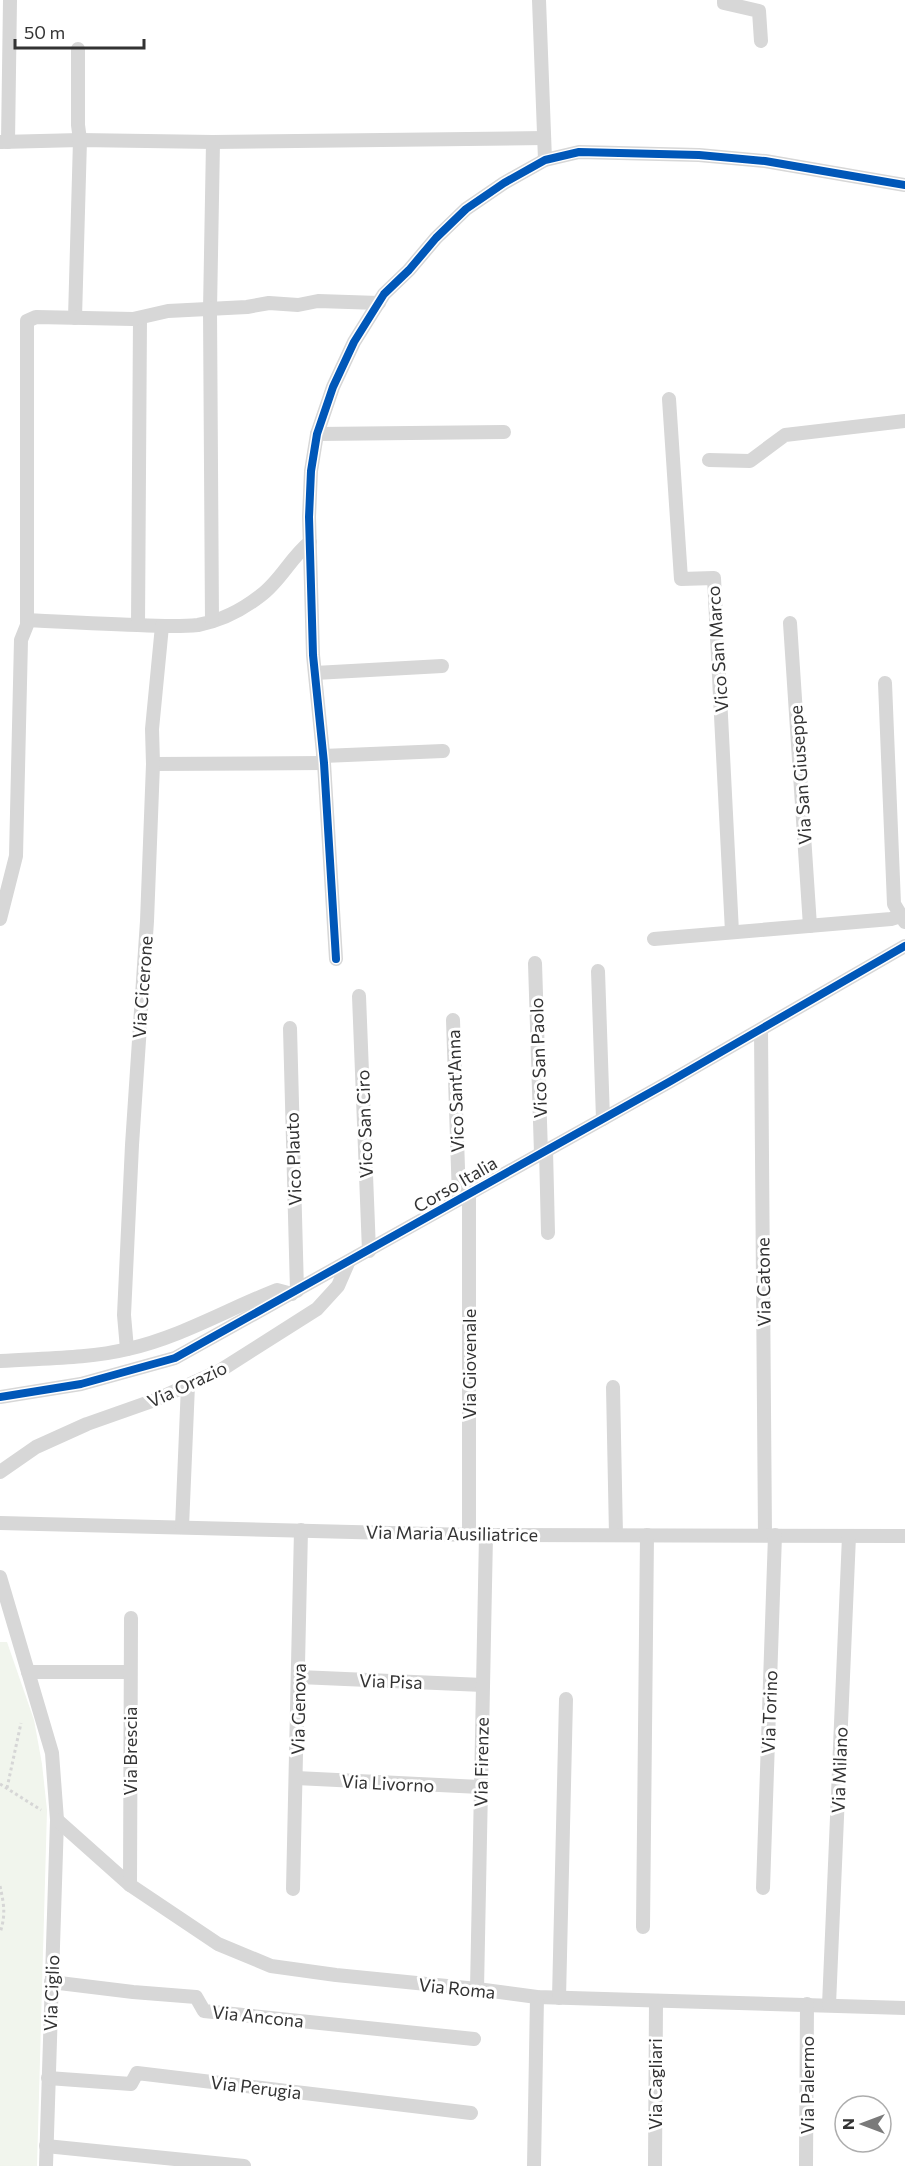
<svg xmlns="http://www.w3.org/2000/svg" width="905" height="2166" viewBox="0 0 905 2166" font-family="Commissioner,sans-serif">
<style>
.green{fill:#f1f5ed}
.lines{fill:none;stroke-linecap:round;stroke-linejoin:round}
.path{stroke:#d6d6d6;stroke-width:3;stroke-dasharray:3 3;stroke-linecap:butt}
.minor{stroke:#d7d7d7;stroke-width:14}
.cycleway-casing{stroke:#fff;stroke-width:11}
.cycleway{stroke:#0057b8;stroke-width:8}
.labels{text-anchor:middle;dominant-baseline:central;stroke-width:6;stroke-linejoin:round;paint-order:stroke}
.street-label{font-size:18px;fill:#333;stroke:#fff}
</style>
<rect width="100%" height="100%" fill="#fff"/>
<polygon class="green" points="0,1642 7,1642 34,1720 42,1764 47,1810 37,2166 0,2166"/>
<g class="lines">
<g class="path">
<polyline points="0,1784 41,1810"/>
<polyline points="7,1788 21,1723"/>
<path d="M0,1886C4,1905 6,1914 0,1933"/>
</g>
<g class="minor">
<polyline points="539,0 545,160"/>
<polyline points="724,0 724,3 759,11 761,41"/>
<polyline points="1,142 80,140 213,142 544,138"/>
<polyline points="8,142 10,0"/>
<polyline points="75,318 80,140 78,125 78,49"/>
<polyline points="669,399 681,579 714,578 732,932"/>
<polyline points="317,434 504,432"/>
<polyline points="709,460 750,461 785,435 905,421"/>
<path d="M27,620C64,622 101,624 138,625C157,626 178,627 198,625C220,621 242,610 260,596C280,582 291,557 310,542"/>
<polyline points="212,621 210,310 213,142"/>
<polyline points="790,623 810,926"/>
<polyline points="138,625 140,318"/>
<polyline points="315,673 442,666"/>
<polyline points="885,683 894,904 905,922"/>
<polyline points="323,756 443,751"/>
<polyline points="153,764 324,763"/>
<polyline points="0,919 16,856 21,640 27,625 27,321 36,317 133,319 168,311 247,307 269,303 298,305 318,301 379,303"/>
<polyline points="654,939 891,919 901,916"/>
<polyline points="336,959 324,763 313,655 309,517 311,471 317,434 333,387 354,342 384,294 409,270 436,238 466,209 504,183 545,160 579,152 699,155 765,161 905,185"/>
<polyline points="535,963 541,1153"/>
<polyline points="598,971 603,1119"/>
<polyline points="359,996 369,1251"/>
<polyline points="453,1020 459,1198"/>
<polyline points="290,1028 297,1291"/>
<polyline points="761,1030 765,1535"/>
<polyline points="546,1150 548,1233"/>
<polyline points="469,1193 469,1535"/>
<polyline points="127,1349 124,1315 132,1145 147,921 153,764 152,729 162,626"/>
<path d="M0,1361C42,1358 87,1359 128,1349C181,1337 228,1309 277,1290L292,1294"/>
<polyline points="613,1387 616,1535"/>
<polyline points="0,1397 81,1384 175,1358 669,1082 905,946"/>
<polyline points="0,1472 36,1447 87,1424 155,1400 221,1370 317,1309 338,1286 348,1263"/>
<polyline points="0,1523 469,1535 905,1536"/>
<polyline points="182,1527 188,1385"/>
<polyline points="0,1577 52,1753 57,1820 46,2166"/>
<polyline points="28,1672 130,1672"/>
<polyline points="299,1677 483,1685"/>
<polyline points="296,1778 480,1787"/>
<polyline points="57,1820 130,1885 218,1944 271,1966 336,1975 477,1989 537,1997 905,2008"/>
<polyline points="130,1885 131,1618"/>
<polyline points="763,1888 775,1535"/>
<polyline points="293,1889 301,1530"/>
<polyline points="643,1927 647,1535"/>
<polyline points="51,1982 133,1992 196,1997 204,2011 474,2039"/>
<polyline points="477,1989 486,1535"/>
<polyline points="559,1998 566,1699"/>
<polyline points="829,2005 849,1536"/>
<polyline points="48,2078 131,2084 137,2073 471,2113"/>
<polyline points="46,2146 244,2166"/>
<polyline points="534,2166 537,1997"/>
<polyline points="655,2166 656,2001"/>
<polyline points="806,2166 807,2004"/>
</g>
<defs>
<g id="cycleway">
<polyline points="336,959 324,763 313,655 309,517 311,471 317,434 333,387 354,342 384,294 409,270 436,238 466,209 504,183 545,160 579,152 699,155 765,161 905,185"/>
<polyline points="0,1397 81,1384 175,1358 669,1082 905,946"/>
</g>
</defs>
<use href="#cycleway" class="cycleway-casing"/>
<use href="#cycleway" class="cycleway"/>
</g>
<g class="labels">
<g class="street-label">
<text transform="translate(717 649) rotate(-94)">Vico San Marco</text>
<text transform="translate(800 775) rotate(-94)">Via San Giuseppe</text>
<text transform="translate(142 987) rotate(-86)">Via Cicerone</text>
<text transform="translate(538 1058) rotate(-92)">Vico San Paolo</text>
<text transform="translate(455 1091) rotate(-92)">Vico Sant'Anna</text>
<text transform="translate(364 1124) rotate(-92)">Vico San Ciro</text>
<text transform="translate(293 1159) rotate(-92)">Vico Plauto</text>
<text transform="translate(455 1184) rotate(-30)">Corso Italia</text>
<text transform="translate(763 1282) rotate(-91)">Via Catone</text>
<text transform="translate(469 1364) rotate(-90)">Via Giovenale</text>
<text transform="translate(187 1384) rotate(-25)">Via Orazio</text>
<text transform="translate(452 1533) rotate(1)">Via Maria Ausiliatrice</text>
<text transform="translate(391 1681) rotate(2)">Via Pisa</text>
<text transform="translate(298 1709) rotate(-89)">Via Genova</text>
<text transform="translate(769 1712) rotate(-88)">Via Torino</text>
<text transform="translate(130 1751) rotate(-90)">Via Brescia</text>
<text transform="translate(481 1762) rotate(-89)">Via Firenze</text>
<text transform="translate(839 1770) rotate(-88)">Via Milano</text>
<text transform="translate(388 1783) rotate(3)">Via Livorno</text>
<text transform="translate(457 1988) rotate(6)">Via Roma</text>
<text transform="translate(51 1993) rotate(-88)">Via Ciglio</text>
<text transform="translate(258 2016) rotate(6)">Via Ancona</text>
<text transform="translate(655 2084) rotate(-90)">Via Cagliari</text>
<text transform="translate(807 2085) rotate(-90)">Via Palermo</text>
<text transform="translate(256 2087) rotate(7)">Via Perugia</text>
</g>
</g>
<g transform="translate(863 2124) rotate(270)"><circle r="28" fill="#ffffff" stroke="#adadad" stroke-width="1.5"/>
<path d="M0-4.5L10 22L0 15L-10 22Z" fill="#7a7a7a"/>
<text y="-9" font-size="16" font-weight="bold" text-anchor="middle" fill="#333333">N</text>
</g>
<path d="M15 39v9h129v-9" fill="none" stroke="#333333" stroke-width="3"/>
<text x="24" y="39" font-size="18" fill="#333333" stroke="#ffffff" stroke-width="4.5" paint-order="stroke">50 m</text>
</svg>
